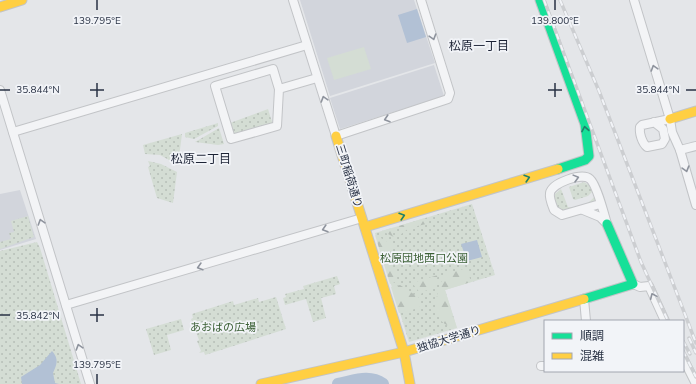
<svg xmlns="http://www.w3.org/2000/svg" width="696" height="384" viewBox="0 0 696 384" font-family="'Nunito Sans','Noto Sans JP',sans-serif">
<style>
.built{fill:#d2d5dc}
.green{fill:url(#green-dots)}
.forest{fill:url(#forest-firs)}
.pitch{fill:#d4ddd4}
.water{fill:#b2c1d5}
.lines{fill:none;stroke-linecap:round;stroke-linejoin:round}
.river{stroke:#b2c1d5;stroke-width:12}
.street-casing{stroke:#c2c4c7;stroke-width:10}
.fast-casing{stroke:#c2c4c7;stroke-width:11}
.slow-casing{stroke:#c2c4c7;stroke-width:11}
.street{stroke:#f3f4f6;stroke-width:8}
.fast{stroke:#16e098;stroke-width:9}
.slow{stroke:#ffcf43;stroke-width:9}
.rail-casing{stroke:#ccced1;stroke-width:3.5}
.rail{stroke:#f2f4f8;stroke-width:2;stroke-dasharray:6;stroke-linecap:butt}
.oneway{stroke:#8e939d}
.oneway2{stroke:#20806a}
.ticks{fill:none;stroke:#293244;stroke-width:1.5}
.labels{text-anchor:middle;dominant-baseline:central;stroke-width:3.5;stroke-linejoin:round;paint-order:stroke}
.street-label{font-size:11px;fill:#293244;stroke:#f2f4f8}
.park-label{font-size:11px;fill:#3c6036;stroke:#f2f4f8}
.neighbourhood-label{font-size:12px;fill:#1c2335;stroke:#f2f4f8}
.ticks-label{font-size:10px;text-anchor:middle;fill:#293244;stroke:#f2f4f8;stroke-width:3.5;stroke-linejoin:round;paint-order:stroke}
</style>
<defs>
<pattern id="green-dots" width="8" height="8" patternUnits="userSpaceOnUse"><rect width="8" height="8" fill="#d4ddd4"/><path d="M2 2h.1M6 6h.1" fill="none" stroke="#b6beb7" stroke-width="1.8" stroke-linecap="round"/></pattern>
<pattern id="forest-firs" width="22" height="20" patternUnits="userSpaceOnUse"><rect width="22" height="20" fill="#d4ddd4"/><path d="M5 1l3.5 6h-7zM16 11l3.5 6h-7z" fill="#b6beb7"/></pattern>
</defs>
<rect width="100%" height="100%" fill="#e4e6e9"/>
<g class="built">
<polygon points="300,0 414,0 435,63 330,96"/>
<polygon points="434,65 444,96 340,129 330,98"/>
<polygon points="20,190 36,239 0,250 0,194"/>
</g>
<g class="green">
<polygon points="268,109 273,125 233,136 230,123"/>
<polygon points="218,123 218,126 194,139 185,137 185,133"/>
<polygon points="219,128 224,144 218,145 195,142"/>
<polygon points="182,134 178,165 160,155 145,154 143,145"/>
<polygon points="148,161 161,164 177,172 173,203 157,198 148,167 150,166"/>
<polygon points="584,182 591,186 592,192 588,196 575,200 573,199 569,187"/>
<path d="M561,189L568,207C576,209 589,204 594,197L596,202L563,211C556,206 554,202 555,194Z"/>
<polygon points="472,204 495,275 445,290 457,328 409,342 375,233"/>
<polygon points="28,216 34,237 0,249 0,242 11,239 9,233 14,232 11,221"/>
<polygon points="37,242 40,248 81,384 0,384 0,251"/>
<polygon points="337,276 340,284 334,286 336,294 321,298 326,318 313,322 306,299 285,305 283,298 286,297 285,294 304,289 303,286"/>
<polygon points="276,297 286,329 205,355 204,352 199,353 201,351 197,341 199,340 191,319 193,318 192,314 233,301 234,305 258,298 259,302"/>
<polygon points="181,319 184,330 167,335 171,350 154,355 146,329"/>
</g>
<g class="forest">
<polygon points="425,218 426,224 409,228 396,238 382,231 391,228 393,236 401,233 399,226"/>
<polygon points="375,235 392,244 393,267 398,281 390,284"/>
<path d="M467,268L471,282L445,290L457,328C453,327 448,326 445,324C429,313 438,287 445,274Z"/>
<polygon points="438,275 433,289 424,291 421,294 412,283"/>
<polygon points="400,285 421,299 419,308 399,313 391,287"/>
</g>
<polygon class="pitch" points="364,47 371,69 334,80 327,58"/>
<g class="water">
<polygon points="417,9 426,37 407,43 398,15"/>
<polygon points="477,240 482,257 467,261 461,244"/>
<path d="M52,351C59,359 57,364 53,373L55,383L59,384H22L21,377L40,365Z"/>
</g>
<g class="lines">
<path class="river" d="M338,384C354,381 369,374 383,384"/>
<defs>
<g id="street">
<polyline points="293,0 336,136 448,99 450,93 421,0"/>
<polyline points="634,0 670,119 672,132 680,150 696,205"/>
<polyline points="279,89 277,126 231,139 215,86 273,69 279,89 317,78"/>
<polyline points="0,90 90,384"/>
<path d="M654,122L663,129L665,139L662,144L647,147C642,143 639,133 640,127L642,125L670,119"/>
<polyline points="13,132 307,45"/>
<polyline points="680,150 696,146"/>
<path d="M600,204L562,215L554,210C552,205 549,198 550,193C552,183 582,172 590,179C597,185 604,214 607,224"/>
<polyline points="583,210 600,217 605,222"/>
<polyline points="633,284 640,287 649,286 665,321"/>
<polyline points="584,299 586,321"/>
<polyline points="66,305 362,218"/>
<polyline points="683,358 696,384"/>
<polyline points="541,366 545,366"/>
</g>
<g id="fast">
<polyline points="540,0 585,124 589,156 585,160 558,169"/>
<polyline points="584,299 633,284 607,224"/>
</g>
<g id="slow">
<polyline points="0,7 22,0"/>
<polyline points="670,119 696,111"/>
<polyline points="336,136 404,352 410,384"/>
<polyline points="365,227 558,169"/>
<polyline points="261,384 404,352 584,299"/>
</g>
</defs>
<use href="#street" class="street-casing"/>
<use href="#fast" class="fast-casing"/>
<use href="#slow" class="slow-casing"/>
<use href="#street" class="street"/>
<use href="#fast" class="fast"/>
<use href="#slow" class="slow"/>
<defs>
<g id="rail">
<polyline points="544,0 641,262 668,321"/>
<polyline points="560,0 599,91 696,343"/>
<polyline points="689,338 696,353"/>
<polyline points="683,341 690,354"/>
<polyline points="683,351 696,377"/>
</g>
</defs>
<use href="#rail" class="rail-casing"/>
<use href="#rail" class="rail"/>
</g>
<defs><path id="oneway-chevron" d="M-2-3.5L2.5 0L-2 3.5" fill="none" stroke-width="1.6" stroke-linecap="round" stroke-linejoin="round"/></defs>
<g class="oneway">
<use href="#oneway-chevron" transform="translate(433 37) rotate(73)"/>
<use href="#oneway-chevron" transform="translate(654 68) rotate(-107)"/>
<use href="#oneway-chevron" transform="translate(324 99) rotate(-107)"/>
<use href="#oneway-chevron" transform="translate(387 119) rotate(162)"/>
<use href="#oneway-chevron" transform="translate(686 169) rotate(74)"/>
<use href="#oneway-chevron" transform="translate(576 178) rotate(-15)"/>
<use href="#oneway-chevron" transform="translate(41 222) rotate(-107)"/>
<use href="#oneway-chevron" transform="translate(325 229) rotate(163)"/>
<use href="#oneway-chevron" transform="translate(200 267) rotate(164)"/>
<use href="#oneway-chevron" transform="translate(653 296) rotate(-114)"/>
<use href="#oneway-chevron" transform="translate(79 347) rotate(-107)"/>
</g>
<g class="oneway2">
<use href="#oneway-chevron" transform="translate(585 129) rotate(-100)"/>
<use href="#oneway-chevron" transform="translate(527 178) rotate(-17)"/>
<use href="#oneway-chevron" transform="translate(402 216) rotate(-17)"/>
</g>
<path class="ticks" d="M97,0V10M555,0V10M97,83V97M555,83V97M0,90H10M90,90H104M548,90H562M686,90H696M97,308V322M0,315H10M90,315H104M97,374V384"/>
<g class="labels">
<g class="street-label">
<text transform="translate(349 176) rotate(73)">三町稲荷通り</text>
<text transform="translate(449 339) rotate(-17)">独協大学通り</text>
</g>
<g class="park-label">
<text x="424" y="258">松原団地西口公園</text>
<text x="223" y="327">あおばの広場</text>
</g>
<g class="neighbourhood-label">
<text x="479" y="46">松原一丁目</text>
<text x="201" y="159">松原二丁目</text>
</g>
</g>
<g class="ticks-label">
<text x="97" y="24">139.795°E</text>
<text x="555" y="24">139.800°E</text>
<text x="38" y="93">35.844°N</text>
<text x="658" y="93">35.844°N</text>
<text x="38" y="319">35.842°N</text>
<text x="97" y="368">139.795°E</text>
</g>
<rect x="544" y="320" width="140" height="52" fill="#f2f4f8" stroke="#a2a6b0"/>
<rect x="552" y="333" width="20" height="6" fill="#16e098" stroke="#a2a6b0"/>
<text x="580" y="340" font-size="12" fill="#293244">順調</text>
<rect x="552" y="353" width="20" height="6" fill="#ffcf43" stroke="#a2a6b0"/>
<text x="580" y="360" font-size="12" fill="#293244">混雑</text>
</svg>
